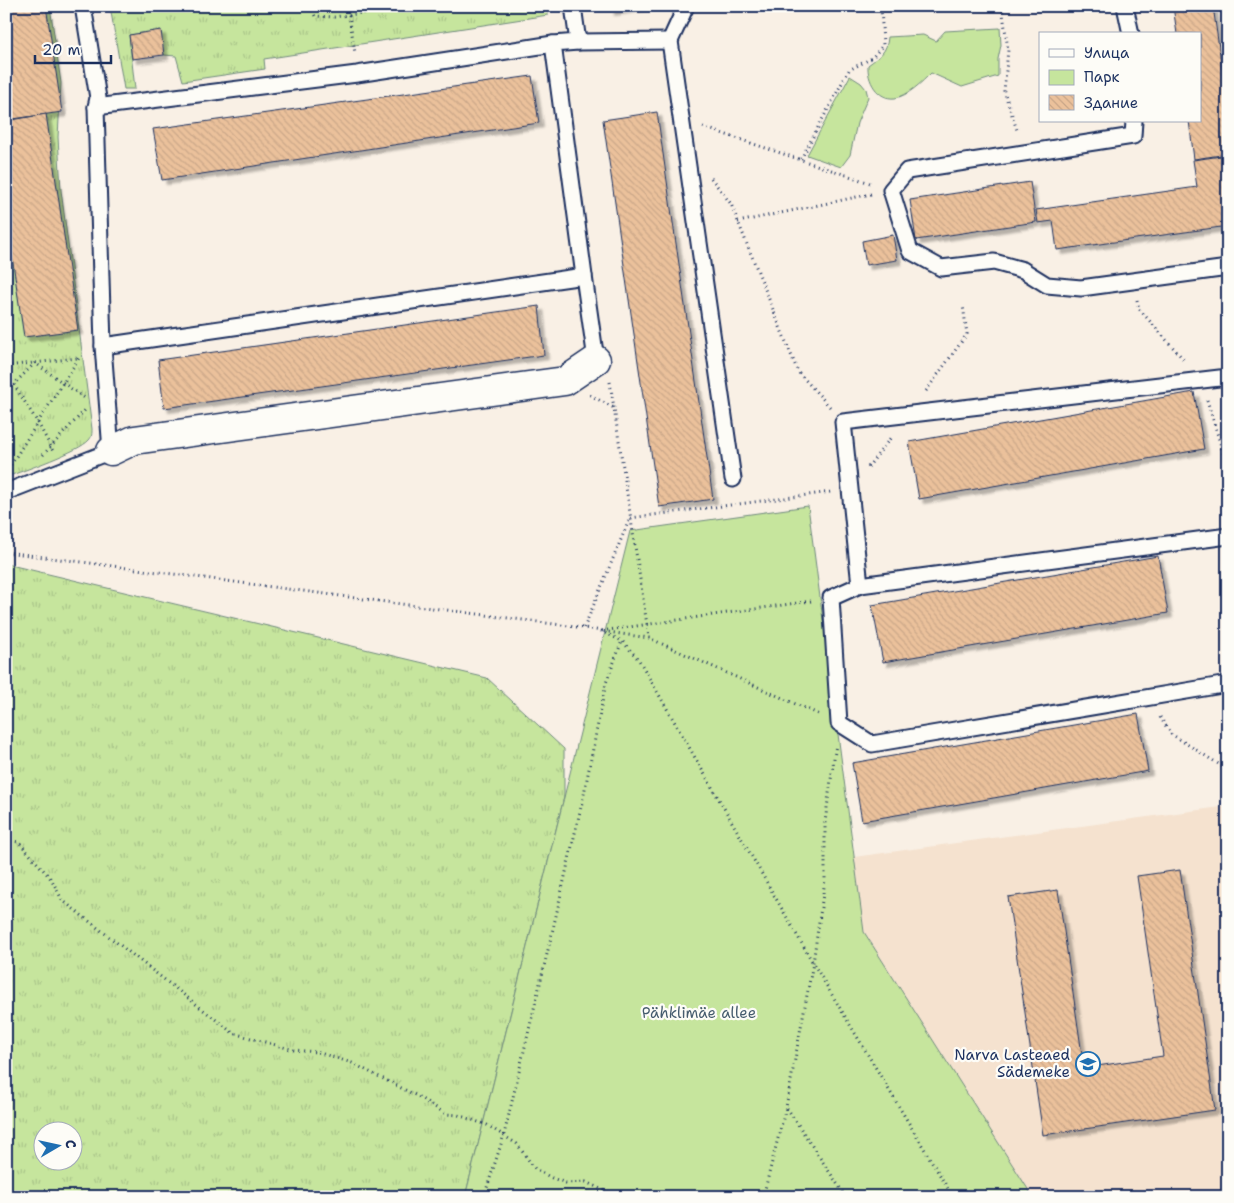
<svg xmlns="http://www.w3.org/2000/svg" width="1234" height="1203" viewBox="0 0 1234 1203" font-family="'Shantell Sans',sans-serif">
<style>
.built{fill:#f5e2cf}
.grass{fill:url(#grass-tufts);stroke:#708a7e;fill-rule:evenodd}
.green{fill:#c6e59d;stroke:#708a7e}
.building{fill:url(#building-back-hatch);stroke:#1b2f5e;filter:url(#shadow)}
.lines{fill:none;stroke-linecap:round;stroke-linejoin:round}
.lane-casing{stroke:#1b2f5e;stroke-width:19}
.street-casing{stroke:#1b2f5e;stroke-width:31}
.path{stroke:#1b2f5e;stroke-width:3;stroke-dasharray:1 4;stroke-linecap:butt}
.lane{stroke:#fdfcf7;stroke-width:15}
.street{stroke:#fdfcf7;stroke-width:28}
.labels{text-anchor:middle;dominant-baseline:central;stroke-width:4.5;stroke-linejoin:round;paint-order:stroke}
.park-label{font-size:15px;fill:#465c6e;stroke:#fdfcf7}
.poi-label{font-size:15px;fill:#1b2f5e;stroke:#fdfcf7;text-anchor:end}
</style>
<defs>
<pattern id="grass-tufts" width="24" height="20" patternUnits="userSpaceOnUse" patternTransform="scale(1.25)"><rect width="24" height="20" fill="#c6e59d"/><path d="M3 7l-1-3M5 7V3M7 7l1-3M15 17l-1-3M17 17v-4M19 17l1-3" fill="none" stroke="#aac58a"/></pattern>
<pattern id="building-back-hatch" width="6" height="6" patternUnits="userSpaceOnUse" patternTransform="scale(1.25)"><rect width="6" height="6" fill="#ebc19b"/><path d="M-1 5l2 2M0 0l6 6M5-1l2 2" fill="none" stroke="#c9a688"/></pattern>
<filter id="shadow"><feDropShadow dx="4.5" dy="4.5" stdDeviation="1" flood-color="#0004"/></filter>
</defs>
<rect width="100%" height="100%" fill="#f9f0e5"/>
<filter id="ink" filterUnits="userSpaceOnUse"><feTurbulence type="fractalNoise" baseFrequency=".02" numOctaves="2"/><feDisplacementMap in="SourceGraphic" scale="10" xChannelSelector="R" yChannelSelector="G"/><feConvolveMatrix kernelMatrix="1 2 1 2 8 2 1 2 1" color-interpolation-filters="sRGB"/></filter>
<g filter="url(#ink)">
<polygon class="built" points="1228,806 1228,1197 1033,1197 864,932 854,857"/>
<g class="grass">
<path d="M6,6H50L61,83L58,137L61,190L92,429C92,433 92,437 89,440C80,451 23,471 6,477Z"/>
<polygon points="110,6 547,6 548,15 264,59 265,69 183,81 176,56 164,55 160,31 129,35 135,89 124,89"/>
<path d="M6,564L487,678L564,749V797L465,1197H6ZM42,1130H72V1160H42Z"/>
</g>
<g class="green">
<path d="M1000,28L1001,45L998,59V76L962,87L931,73C922,82 908,96 895,98C877,100 867,80 868,65C880,56 887,52 888,37L923,35L936,41L945,31Z"/>
<polygon points="850,76 861,83 866,89 868,97 857,123 850,155 841,167 807,155"/>
<polygon points="808,506 864,932 1033,1197 465,1197 630,531"/>
</g>
<g class="building">
<polygon points="6,6 46,6 62,112 13,119 6,76"/>
<polygon points="610,6 641,6 610,11"/>
<polygon points="1173,6 1213,6 1228,111 1228,154 1194,159 1189,121 1200,121 1200,34 1177,34"/>
<polygon points="161,30 164,55 132,59 129,35"/>
<polygon points="532,76 539,123 162,180 153,129"/>
<polygon points="657,112 713,499 659,507 603,120"/>
<polygon points="46,114 78,330 24,337 6,216 6,121"/>
<polygon points="1228,155 1228,226 1057,250 1053,221 1038,223 1036,210 1197,187 1193,160"/>
<polygon points="1030,182 1036,222 916,240 910,200"/>
<polygon points="893,235 897,260 866,265 862,241"/>
<polygon points="539,306 544,355 164,408 158,360"/>
<polygon points="1194,392 1204,449 919,499 909,442"/>
<polygon points="1158,556 1168,613 883,662 872,605"/>
<polygon points="1138,714 1148,771 862,821 852,763"/>
<polygon points="1180,870 1215,1110 1043,1135 1008,897 1058,890 1084,1068 1163,1056 1137,876"/>
</g>
<g class="lines">
<defs>
<g id="lane">
<polyline points="686,6 670,41 733,479"/>
<polyline points="1125,6 1131,34"/>
<polyline points="578,42 670,41"/>
<polyline points="96,107 357,74 553,44"/>
<polyline points="1134,121 1133,136 907,171 891,190 910,251 941,268 994,262 1023,270 1047,285 1081,288 1228,268"/>
<polyline points="584,276 596,360"/>
<polyline points="103,346 584,276 553,44 578,42 573,6"/>
<polyline points="1228,377 843,422 860,585 831,598 839,723 872,744 1228,684"/>
<polyline points="6,492 111,451 103,346 96,107 98,98 83,6"/>
<polyline points="860,585 1228,536"/>
</g>
<polyline id="street" points="111,451 134,440 565,381 596,360"/>
</defs>
<use href="#lane" class="lane-casing"/>
<use href="#street" class="street-casing"/>
<g class="path">
<polyline points="310,6 315,16 334,17 399,8 402,6"/>
<polyline points="1002,6 1008,50 1004,91 1018,133"/>
<polyline points="349,15 355,53"/>
<polyline points="703,127 873,184"/>
<polyline points="801,159 849,70 872,58 883,45 881,6"/>
<polyline points="711,178 731,204 798,372 830,407"/>
<polyline points="738,222 871,194"/>
<polyline points="1137,300 1139,309 1185,361"/>
<polyline points="6,366 78,358"/>
<polyline points="6,372 38,423 54,453"/>
<polyline points="610,382 614,408"/>
<polyline points="926,391 967,334 963,305"/>
<polyline points="6,392 35,363 86,399"/>
<polyline points="590,395 614,408 649,638"/>
<polyline points="1207,400 1228,469"/>
<polyline points="43,455 86,409"/>
<polyline points="868,467 892,436"/>
<polyline points="8,469 79,358"/>
<polyline points="6,552 584,628 601,631 622,641 639,660 813,963 953,1197"/>
<polyline points="811,601 601,631 649,638 818,714"/>
<polyline points="584,628 630,518 831,492"/>
<polyline points="1160,717 1171,734 1228,770"/>
<polyline points="6,840 19,842 52,880 62,900 233,1033 294,1050 317,1052 352,1063 417,1096 446,1114 458,1115 487,1125 517,1144 535,1169 552,1178 566,1183 586,1182 617,1197"/>
<polyline points="787,1108 846,1197"/>
<polyline points="484,1197 504,1135 552,933 584,794 606,683 622,641"/>
<polyline points="763,1197 786,1107 813,963 825,880 825,822 836,744"/>
</g>
<use href="#lane" class="lane"/>
<use href="#street" class="street"/>
</g>
</g>
<defs>
<symbol id="school-ring" viewBox="-11 -11 22 22"><circle r="9.5" fill="#fdfcf7" stroke="#1f6fb2" stroke-width="1.5"/><path d="M0-5L7-2L0 1L-7-2ZM-4 1L0 2.5L4 1V4Q0 6-4 4Z" fill="#1f6fb2"/></symbol>
</defs>
<g fill-rule="evenodd">
<use href="#school-ring" x="1074" y="1050" width="28" height="28"/>
</g>
<g class="labels">
<g class="park-label">
<text x="699" y="1013">Pähklimäe allee</text>
</g>
<g class="poi-label">
<text x="1070" y="1055">Narva Lasteaed<tspan x="1070" dy="17">Sädemeke</tspan></text>
</g>
</g>
<rect width="1234" height="1203" fill="none" stroke="#fdfcf7" stroke-width="25"/>
<rect x="12" y="12" width="1209" height="1178" fill="none" stroke="#1b2f5e" stroke-width="2" filter="url(#ink)"/>
<rect x="1039" y="32" width="162" height="90" fill="#fdfcf7" stroke="#a3aaba"/>
<rect x="1049" y="49" width="25" height="8" fill="#fdfcf7" stroke="#a3aaba"/>
<text x="1084" y="58" font-size="15" fill="#1b2f5e">Улица</text>
<rect x="1049" y="70" width="25" height="15" fill="#c6e59d" stroke="#a3aaba"/>
<text x="1084" y="82" font-size="15" fill="#1b2f5e">Парк</text>
<rect x="1049" y="95" width="25" height="15" fill="url(#building-back-hatch)" stroke="#a3aaba"/>
<text x="1084" y="108" font-size="15" fill="#1b2f5e">Здание</text>
<g transform="translate(58 1146) rotate(81)"><circle r="24" fill="#fdfcf7" stroke="#a3aaba"/>
<path d="M0-4L9 19L0 12L-9 19Z" fill="#1f6fb2"/>
<text y="-8" font-size="14" font-weight="bold" text-anchor="middle" fill="#1b2f5e">С</text>
</g>
<path d="M35 55v8h76v-8" fill="none" stroke="#1b2f5e" stroke-width="2.5"/>
<text x="42" y="55" font-size="15" fill="#1b2f5e" stroke="#fdfcf7" stroke-width="4" paint-order="stroke">20 m</text>
</svg>
